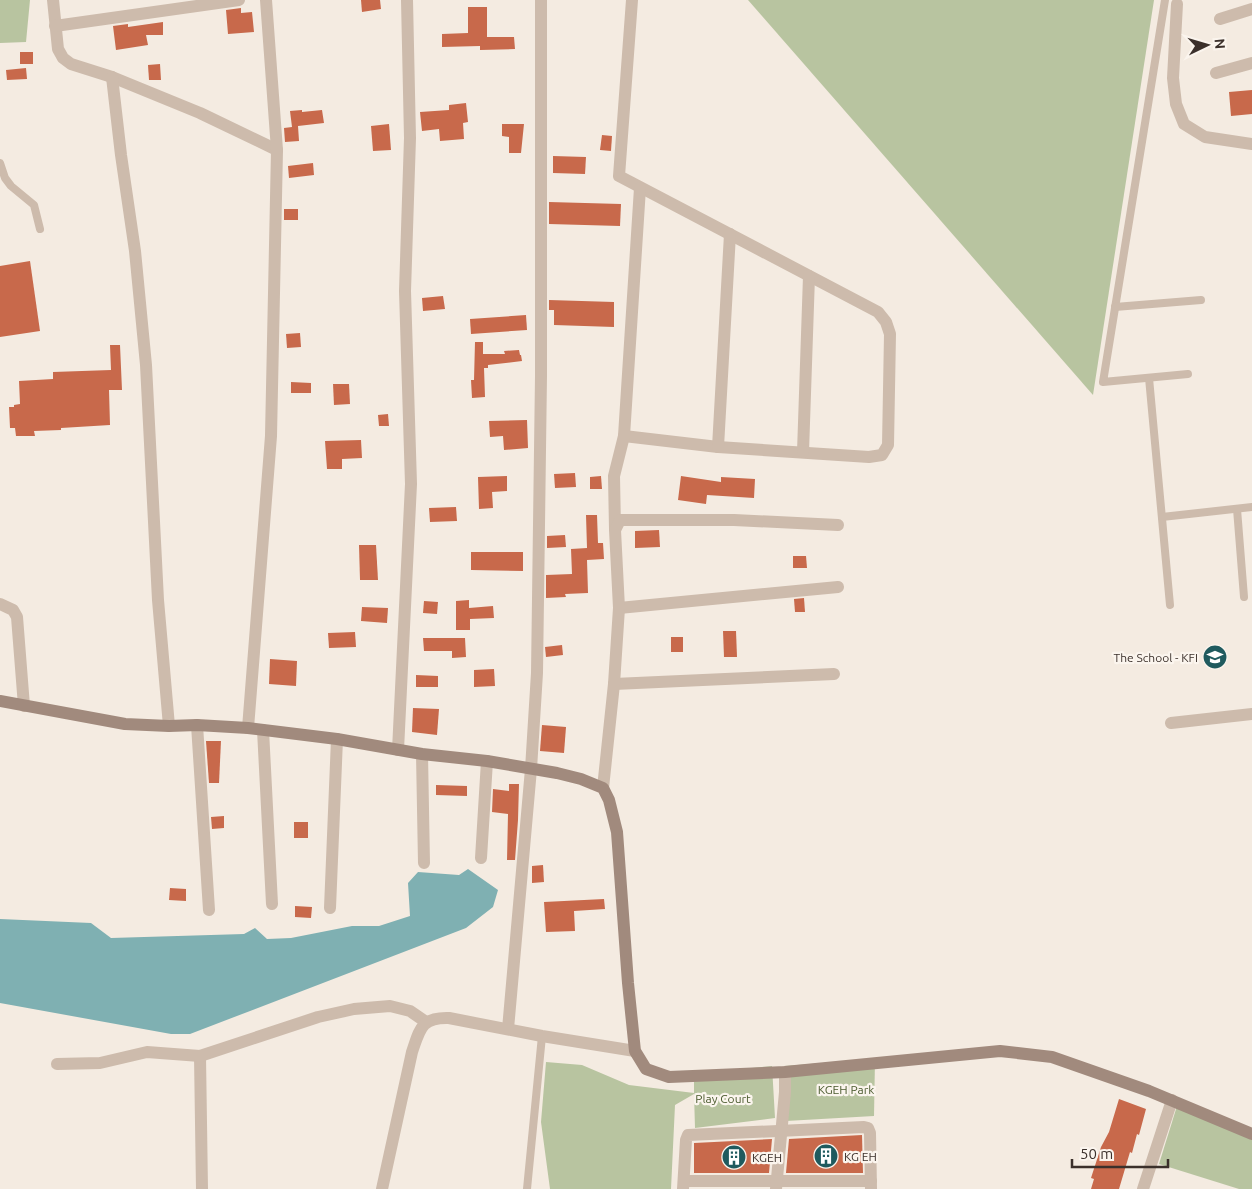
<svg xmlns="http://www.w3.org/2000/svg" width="1252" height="1189" viewBox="0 0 1252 1189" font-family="Ubuntu,sans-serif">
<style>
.green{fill:#b8c4a0}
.water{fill:#7fb0b2}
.building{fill:#c8694b}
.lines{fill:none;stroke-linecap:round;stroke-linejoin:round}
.lane{stroke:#cdbbac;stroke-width:8}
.street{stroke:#cdbbac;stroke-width:12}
.secondary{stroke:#a18a7d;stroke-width:12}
.labels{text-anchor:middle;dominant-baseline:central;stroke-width:4.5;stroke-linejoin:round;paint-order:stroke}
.poi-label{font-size:12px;fill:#3b302b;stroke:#fbf5ee;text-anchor:start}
.park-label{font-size:12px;fill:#4a5a2e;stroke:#fbf5ee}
</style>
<rect width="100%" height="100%" fill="#f4ebe1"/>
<g class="green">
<polygon points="0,0 30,0 26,42 0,43"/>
<polygon points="748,0 1154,0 1093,395"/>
<polygon points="875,1059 874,1116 786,1121 784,1066"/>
<polygon points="546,1062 582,1065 629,1085 694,1093 694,1074 772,1066 775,1118 695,1128 694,1094 675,1105 671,1189 550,1189 541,1122"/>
<polygon points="1177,1106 1252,1138 1252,1189 1239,1189 1159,1164"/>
</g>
<polygon class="water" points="468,869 498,890 493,907 466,928 190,1034 171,1034 0,1003 0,919 91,923 111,938 244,934 255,928 267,939 291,938 352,926 379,926 410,916 408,883 418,872 459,875"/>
<g class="building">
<polygon points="361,0 380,0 381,9 362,12"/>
<polygon points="468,7 487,7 487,37 514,37 515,49 480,50 480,46 442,47 442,34 468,33"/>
<polygon points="241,8 241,13 252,12 254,32 228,34 226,10"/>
<polygon points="163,22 163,35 146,35 148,45 116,50 113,26 128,24 128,27"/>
<rect x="20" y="52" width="13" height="12"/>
<polygon points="160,64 161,80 149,80 148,65"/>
<polygon points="26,68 27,79 7,80 6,70"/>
<polygon points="1252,90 1252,114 1231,116 1229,92"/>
<polygon points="466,103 468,122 463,123 464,139 440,141 439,129 422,131 420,112 449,110 449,105"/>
<polygon points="302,110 302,112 322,110 324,123 298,126 299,141 285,142 284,128 292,127 290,111"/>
<polygon points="389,124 391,150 373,151 371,126"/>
<polygon points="502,124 524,124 521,153 509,153 509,137 502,136"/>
<polygon points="602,135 612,136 611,151 600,150"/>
<polygon points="553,156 586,157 585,174 553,173"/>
<polygon points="313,163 314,175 289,178 288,166"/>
<polygon points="549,202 621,204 620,226 549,224"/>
<rect x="284" y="209" width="14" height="11"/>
<polygon points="30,261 40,331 0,337 0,266"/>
<polygon points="443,296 445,309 423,311 422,298"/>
<polygon points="549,300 614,302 614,327 554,325 554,310 549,310"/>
<polygon points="526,315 527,330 471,334 470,319"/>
<polygon points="300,333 301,347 287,348 286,334"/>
<polygon points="475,342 483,342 483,354 505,354 504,351 519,350 520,355 521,355 522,361 488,365 488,368 484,368 485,397 472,398 471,380 474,380"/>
<polygon points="110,345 120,345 122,390 109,390 110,425 61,428 61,430 34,431 35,436 16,436 15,428 10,428 9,407 14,407 14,405 20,404 19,381 53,379 53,372 111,370"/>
<polygon points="291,382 311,383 311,393 291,393"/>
<polygon points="333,384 349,384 350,404 334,405"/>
<polygon points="388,414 389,426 379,426 378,415"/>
<polygon points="527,420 528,448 504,450 503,436 490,437 489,421"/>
<polygon points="361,440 362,458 342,459 342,469 327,469 325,441"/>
<polygon points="575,473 576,487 555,488 554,474"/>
<polygon points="507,476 507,491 492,492 493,508 479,509 478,477"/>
<polygon points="601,476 602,489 590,489 590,477"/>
<polygon points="681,476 721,482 721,477 755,479 754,498 707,495 706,504 678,500"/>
<polygon points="456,507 457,521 430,522 429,508"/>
<polygon points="586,515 597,515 598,543 603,543 604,559 587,560 588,593 565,594 566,597 546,598 546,575 572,574 571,549 587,548"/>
<polygon points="659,530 660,547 635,548 635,531"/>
<polygon points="565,535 566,547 547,548 547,536"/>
<polygon points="359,545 376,545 378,580 360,580"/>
<polygon points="471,552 523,552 523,571 471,570"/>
<polygon points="793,556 806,556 807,568 793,568"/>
<polygon points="804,598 805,612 795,612 794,599"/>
<polygon points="469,600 469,608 493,606 494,618 470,619 470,630 456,630 456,601"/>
<polygon points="424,601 438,602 437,614 423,613"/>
<polygon points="362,607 388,608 387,623 361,621"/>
<polygon points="723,631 736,631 737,657 724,657"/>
<polygon points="355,632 356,647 329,648 328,633"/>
<rect x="671" y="637" width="12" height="15"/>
<polygon points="423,638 465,638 466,657 452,658 452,651 424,651"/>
<polygon points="562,645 563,655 546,657 545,647"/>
<polygon points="270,659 297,661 296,686 269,684"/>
<polygon points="494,669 495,686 474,687 474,670"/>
<polygon points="416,675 438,676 438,687 416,687"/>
<polygon points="413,708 439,709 437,735 412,732"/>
<polygon points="542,725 566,727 564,753 540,751"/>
<polygon points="206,741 221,741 219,783 209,783"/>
<polygon points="509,784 519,784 518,820 515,860 507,860 508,814 492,812 493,789 509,791"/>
<polygon points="436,785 467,786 467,796 436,795"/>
<polygon points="224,816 224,828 212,829 211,817"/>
<rect x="294" y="822" width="14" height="16"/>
<polygon points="543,865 544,882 532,883 532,866"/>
<polygon points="170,888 186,889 186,901 169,900"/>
<polygon points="604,899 605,909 574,911 575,931 546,932 544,902"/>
<polygon points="295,906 312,907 311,918 295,917"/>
<polygon points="1119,1099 1146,1109 1139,1135 1137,1134 1132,1153 1130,1152 1119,1189 1091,1189 1094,1179 1091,1178 1101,1147 1109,1132"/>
<polygon points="862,1135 863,1173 786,1173 789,1139"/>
<polygon points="772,1139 769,1173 694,1173 694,1143"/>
</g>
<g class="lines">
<g class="lane">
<polyline points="1165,0 1103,382 1188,374"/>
<polyline points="0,163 5,178 11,186 34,205 40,229"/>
<polyline points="1115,307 1201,300"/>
<polyline points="1149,378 1170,605"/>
<polyline points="1237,509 1244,597"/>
<polyline points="1162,517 1252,507"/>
<polyline points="527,1189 542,1036"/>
</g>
<g class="street">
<polyline points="53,0 58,49 63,58 71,64 112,77 200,113 277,150"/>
<polyline points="1177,4 1173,78 1176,104 1184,124 1205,137 1252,144"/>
<polyline points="1220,19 1252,9"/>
<polyline points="55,26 239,0"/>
<polyline points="1216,73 1252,63"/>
<polyline points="112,77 121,155 135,251 146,365 158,600 169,726"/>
<polyline points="624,436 718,447 869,457 882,455 888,445 890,334 886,322 878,312 619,176 632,0"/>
<polyline points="718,447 730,234"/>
<polyline points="803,452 809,276"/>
<polyline points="615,529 614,476 624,436 640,188"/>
<polyline points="0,604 13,610 17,617 24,706"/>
<polyline points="619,608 838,587"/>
<polyline points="614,684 834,674"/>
<polyline points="1171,723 1252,714"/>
<polyline points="197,725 209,910"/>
<polyline points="248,728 271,436 277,150 266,0"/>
<polyline points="263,730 272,904"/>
<polyline points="398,750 411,484 405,291 410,138 407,0"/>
<polyline points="422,754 424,863"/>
<polyline points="603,788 614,684 619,608 615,530 620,520 734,520 838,525"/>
<polyline points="481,858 487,761"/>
<polyline points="330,908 337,739"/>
<polyline points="508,1029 531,769 537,673 541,376 541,0"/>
<polyline points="200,1056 202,1189"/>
<polyline points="57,1064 100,1063 147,1052 200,1056 318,1017 354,1009 390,1006 410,1011 426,1022"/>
<polyline points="684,1181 871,1181"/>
<path d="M382,1189L412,1052C420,1029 421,1017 449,1018L542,1036L635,1051"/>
<polyline points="683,1189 686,1140 688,1135 864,1127 868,1128 870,1133 871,1189"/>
<polyline points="776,1189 785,1092 785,1072"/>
<polyline points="1143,1189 1172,1100"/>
</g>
<polyline class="secondary" points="0,701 125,724 169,726 197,725 248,728 337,739 422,754 487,761 557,773 581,779 603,788 609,800 617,832 628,983 635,1051 646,1069 669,1077 785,1072 1000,1051 1052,1057 1149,1091 1252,1134"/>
</g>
<defs>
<symbol id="school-disc" viewBox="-11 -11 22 22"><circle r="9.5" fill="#1f5a5e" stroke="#fbf5ee"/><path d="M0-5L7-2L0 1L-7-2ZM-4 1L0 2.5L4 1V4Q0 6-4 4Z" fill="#fff"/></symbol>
<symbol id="building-disc" viewBox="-11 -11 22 22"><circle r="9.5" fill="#1f5a5e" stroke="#fbf5ee"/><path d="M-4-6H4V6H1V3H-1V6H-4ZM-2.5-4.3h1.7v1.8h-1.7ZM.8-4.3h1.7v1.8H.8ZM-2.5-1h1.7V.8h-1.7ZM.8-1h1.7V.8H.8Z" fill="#fff"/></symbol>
</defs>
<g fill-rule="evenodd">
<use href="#school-disc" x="1201" y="643" width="28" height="28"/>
<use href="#building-disc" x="812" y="1142" width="28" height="28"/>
<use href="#building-disc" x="720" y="1143" width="28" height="28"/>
</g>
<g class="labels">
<g class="poi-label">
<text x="1198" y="657" text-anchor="end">The School - KFI</text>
<text x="844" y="1156">KG EH</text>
<text x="752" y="1157">KGEH</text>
</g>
<g class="park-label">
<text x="846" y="1089">KGEH Park</text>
<text x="723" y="1098">Play Court</text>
</g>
</g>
<g transform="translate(1207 45) rotate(85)" stroke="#fbf5ee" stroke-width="4" paint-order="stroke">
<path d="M0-4L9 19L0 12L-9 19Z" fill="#3b302b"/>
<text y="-8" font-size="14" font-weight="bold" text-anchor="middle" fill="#3b302b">N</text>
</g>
<path d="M1072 1159v8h96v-8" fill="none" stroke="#3b302b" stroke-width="2.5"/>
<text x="1080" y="1159" font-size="15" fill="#3b302b" stroke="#fbf5ee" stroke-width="4" paint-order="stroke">50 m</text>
</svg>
